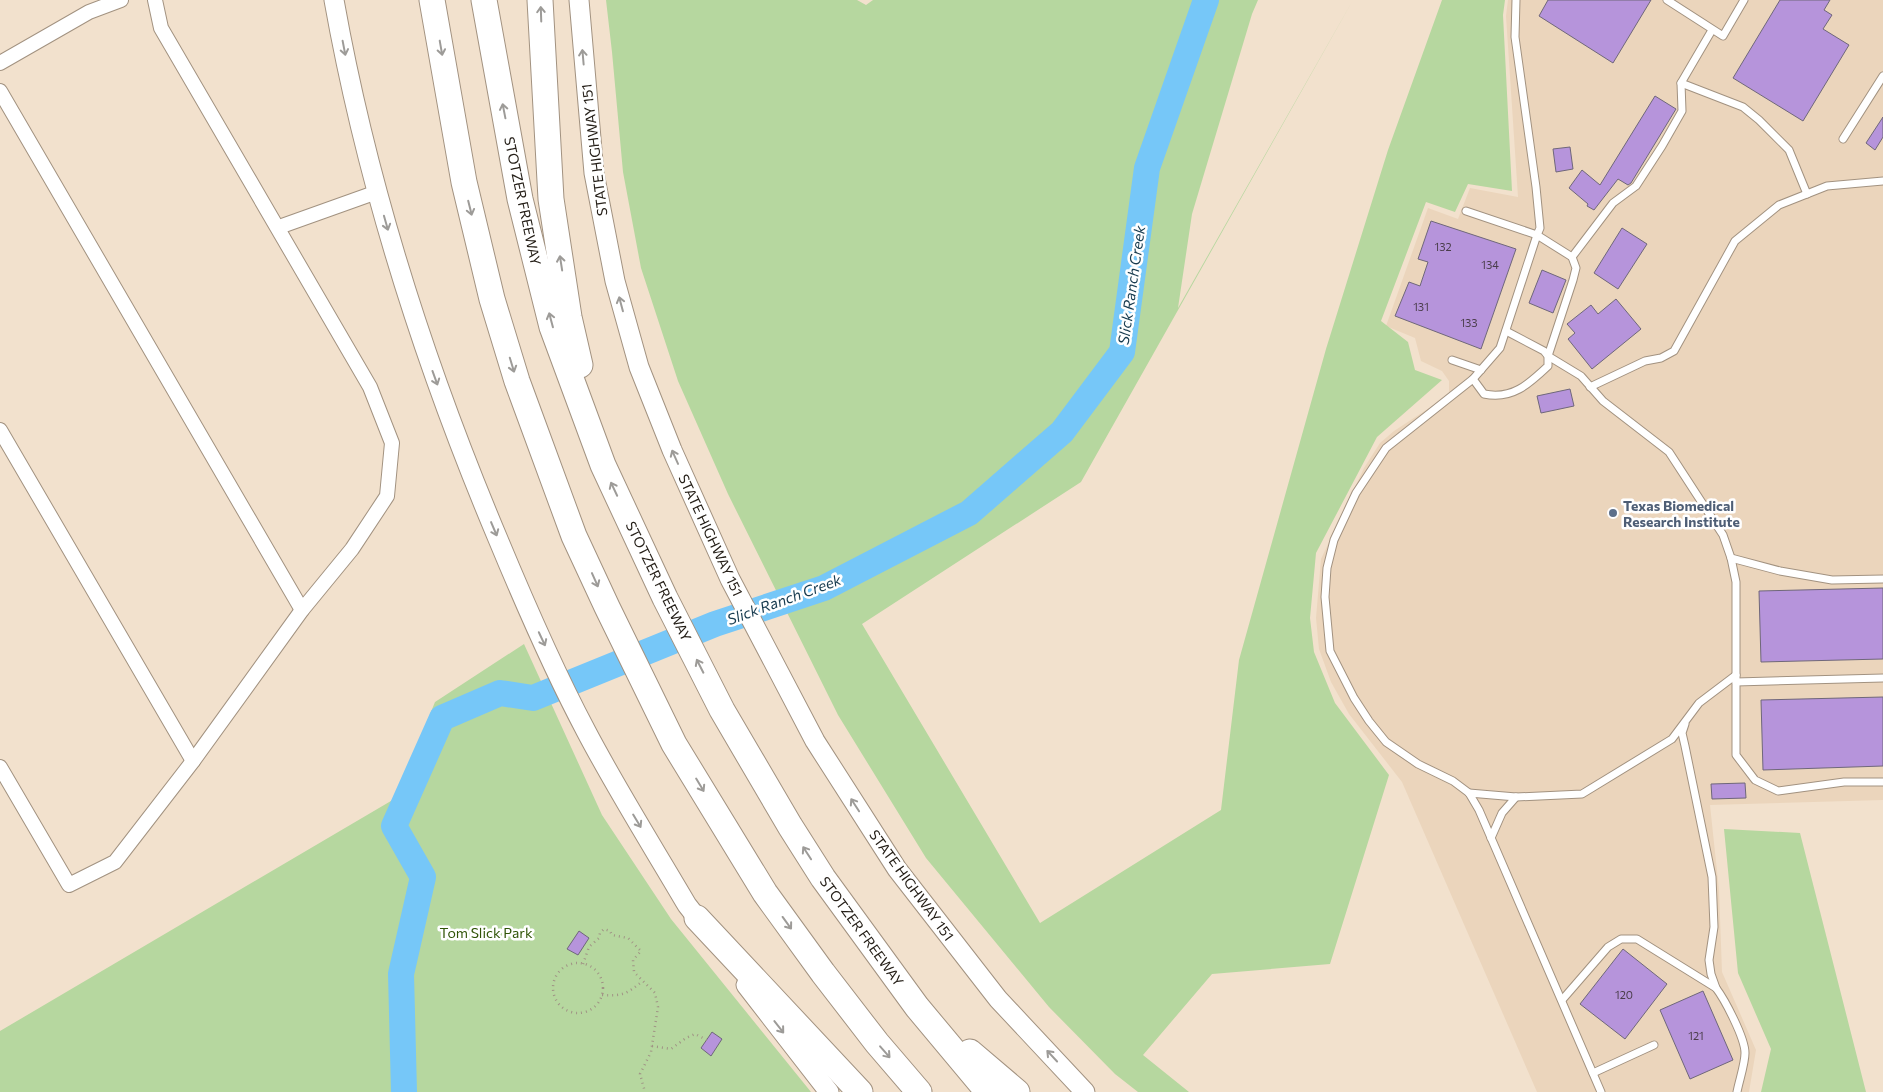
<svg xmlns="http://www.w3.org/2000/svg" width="1883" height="1092" viewBox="0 0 1883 1092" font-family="Commissioner,sans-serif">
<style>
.built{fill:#ebd5bc}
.green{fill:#b6d79f}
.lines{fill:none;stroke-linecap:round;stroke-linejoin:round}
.river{stroke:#76c7f8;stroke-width:26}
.building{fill:#b694db;stroke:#6f677a}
.service-casing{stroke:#a29280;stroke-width:9}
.minor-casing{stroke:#a29280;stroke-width:16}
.secondary-casing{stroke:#a29280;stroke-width:21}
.motorway-casing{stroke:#a29280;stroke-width:27}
.path{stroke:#a09485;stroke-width:2.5;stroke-dasharray:1 4;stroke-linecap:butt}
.service{stroke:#fff;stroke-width:7}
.minor{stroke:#fff;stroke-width:14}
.secondary{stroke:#fff;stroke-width:19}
.motorway{stroke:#fff;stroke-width:25}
.oneway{stroke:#9d9b98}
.service-dot{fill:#5c6f8a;stroke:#fff;stroke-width:2}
.labels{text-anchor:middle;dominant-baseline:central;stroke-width:5;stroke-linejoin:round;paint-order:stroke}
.number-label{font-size:11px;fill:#4a3d4a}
.street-label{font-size:14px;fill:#262019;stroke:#fff}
.service-label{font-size:14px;font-weight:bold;fill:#4e5e75;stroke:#fff;text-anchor:start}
.park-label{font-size:14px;fill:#305407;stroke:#fff}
.water-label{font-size:15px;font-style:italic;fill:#173b4f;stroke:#fff}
</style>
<rect width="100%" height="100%" fill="#f2e1cd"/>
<polygon class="built" points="1508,0 1883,0 1883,800 1710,805 1719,890 1722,972 1756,1050 1749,1092 1537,1092 1402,782 1349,714 1331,682 1319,649 1316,618 1321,559 1364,468 1380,443 1394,431 1449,395 1449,381 1442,371 1421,361 1415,338 1386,326 1428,208 1458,219 1470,188 1518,197 1506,16"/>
<g class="green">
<polygon points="606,0 857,0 866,5 873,0 1258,0 1252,14 1192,214 1178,308 1353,0 1081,482 862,624 1040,923 1221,810 1239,660 1326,349 1388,150 1442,0 1505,0 1503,15 1512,191 1468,184 1455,212 1426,202 1381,321 1408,342 1415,370 1442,380 1377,437 1316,553 1310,618 1314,652 1335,703 1389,775 1330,964 1212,974 1143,1055 1189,1092 1138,1092 1115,1074 1049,1007 926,858 838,715 728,494 678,381 641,268 623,172 612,52"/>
<polygon points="524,644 602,815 671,919 811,1092 0,1092 0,1031 396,798 435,702"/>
<polygon points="1724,829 1800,833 1866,1092 1761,1092 1771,1049 1738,973"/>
</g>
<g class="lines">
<polyline class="river" points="404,1092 401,974 423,877 394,826 442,718 500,693 533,698 715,624 824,588 969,513 1062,432 1122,352 1147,168 1206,0"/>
</g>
<g class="building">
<polygon points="1548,0 1651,0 1613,63 1539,16"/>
<polygon points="1780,0 1830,0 1824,10 1832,15 1823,29 1849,45 1803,121 1733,78"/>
<polygon points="1655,96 1676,109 1631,183 1628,185 1618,179 1594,210 1587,206 1588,204 1569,188 1582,170 1600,185"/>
<polygon points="1883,117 1883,137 1875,150 1866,143"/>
<polygon points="1570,147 1573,169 1556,172 1553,149"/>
<polygon points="1431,221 1516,249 1481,349 1395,316 1409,282 1420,286 1428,262 1418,259"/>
<polygon points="1622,228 1647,244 1618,289 1594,273"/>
<polygon points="1542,270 1566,280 1553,313 1529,303"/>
<polygon points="1616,299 1641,329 1592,369 1568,339 1575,333 1567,324 1591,305 1598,314"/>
<polygon points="1570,389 1574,406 1541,413 1537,396"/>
<polygon points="1883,588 1883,659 1761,662 1759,591"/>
<polygon points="1883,697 1883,766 1763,770 1761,700"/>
<polygon points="1745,783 1746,798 1712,799 1711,784"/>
<polygon points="579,931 589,938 578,955 567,949"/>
<polygon points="1623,949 1667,984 1625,1039 1580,1004"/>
<polygon points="1703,991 1733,1060 1690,1079 1660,1010"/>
<polygon points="712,1032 722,1039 711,1056 701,1048"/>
</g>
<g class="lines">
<defs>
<g id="service">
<polyline points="1516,0 1515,37 1536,187 1540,228 1537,235 1500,348 1473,379 1386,448 1356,493 1334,540 1327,568 1325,597 1330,651 1354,698 1369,721 1386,742 1418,764 1453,781 1469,793 1479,810 1601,1092"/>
<polyline points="1667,0 1723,36 1744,0"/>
<polyline points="1681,83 1743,107 1759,120 1789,150 1807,194"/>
<polyline points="1843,139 1883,76"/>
<polyline points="1466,211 1537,235 1572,257 1576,268 1573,280 1548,356 1581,376 1603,401 1669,452 1723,535 1731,558 1736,582 1736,755 1755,780 1778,791 1844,782 1883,782"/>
<polyline points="1572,257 1613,203 1636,186 1662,146 1682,111 1681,83 1712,30"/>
<polyline points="1452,360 1481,370"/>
<path d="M1473,379L1484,394C1512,400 1529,384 1548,366V356L1544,351L1506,331"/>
<polyline points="1590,387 1645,361 1661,358 1674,351 1735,241 1779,205 1827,186 1883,181"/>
<polyline points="1731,558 1780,571 1832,580 1883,579"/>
<polyline points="1736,682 1883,678"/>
<polyline points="1685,724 1682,733 1685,746 1712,877 1714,927 1709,960 1711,974 1716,988"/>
<polyline points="1469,793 1516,797 1582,794 1672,739 1699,703 1736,675"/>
<polyline points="1491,838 1502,813 1516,797"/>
<path d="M1562,1000L1608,947L1621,939H1637L1716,988C1725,1000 1745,1038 1745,1053C1745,1064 1739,1081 1737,1092"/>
<polyline points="1593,1073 1654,1045"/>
</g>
<g id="minor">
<polyline points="0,63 89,12 121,0"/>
<polyline points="0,91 302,610"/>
<polyline points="279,227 377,192"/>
<polyline points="0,430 193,761"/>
<polyline points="0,767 69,885 115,862 193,761 302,610 352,549 387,496 392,443 370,387 161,28 155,0"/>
</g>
<g id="secondary">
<path d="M334,0C367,185 425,366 498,539C525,604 553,669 586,731C617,790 653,847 687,905L705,928"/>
<polyline points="579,0 594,173 615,281 639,367 672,450 730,579 815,741 897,869 998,999 1085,1092"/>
<polyline points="746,985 829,1092"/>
</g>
<g id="motorway">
<polyline points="432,0 464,182 492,299 517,381 574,536 607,607 674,744 765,893 823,973 877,1043 919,1092"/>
<polyline points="484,0 520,199 552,327 603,465 665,598 722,710 790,826 823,878 917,1007 988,1092"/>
<polyline points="540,0 551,199 569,317 580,365"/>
<polyline points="697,918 860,1092"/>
<polyline points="970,1052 1017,1092"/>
</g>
</defs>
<use href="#service" class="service-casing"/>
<use href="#minor" class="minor-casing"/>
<use href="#secondary" class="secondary-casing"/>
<use href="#motorway" class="motorway-casing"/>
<g class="path">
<circle cx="578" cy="988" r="25"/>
<polyline points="583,964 589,947 599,938 600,933 604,929 610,931 612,935 628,938 641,951 633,960 634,972 655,993 658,1007 651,1052 640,1074 645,1092"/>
<path d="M602,995C624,996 626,994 643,981"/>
<polyline points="652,1046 671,1049 686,1038 695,1034 707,1040"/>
</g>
<use href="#service" class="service"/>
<use href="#minor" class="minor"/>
<use href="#secondary" class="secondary"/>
<use href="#motorway" class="motorway"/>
</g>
<defs><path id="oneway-shaft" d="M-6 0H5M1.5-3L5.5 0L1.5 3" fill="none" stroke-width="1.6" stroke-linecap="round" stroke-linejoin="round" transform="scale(1.25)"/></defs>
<g class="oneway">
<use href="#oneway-shaft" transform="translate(541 14) rotate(-92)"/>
<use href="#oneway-shaft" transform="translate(344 48) rotate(79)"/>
<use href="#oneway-shaft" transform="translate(441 48) rotate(80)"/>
<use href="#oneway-shaft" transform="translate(583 57) rotate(-95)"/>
<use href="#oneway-shaft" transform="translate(504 111) rotate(-101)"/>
<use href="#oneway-shaft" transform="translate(470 208) rotate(76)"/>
<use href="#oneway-shaft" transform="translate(386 223) rotate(74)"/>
<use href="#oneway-shaft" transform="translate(561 263) rotate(-99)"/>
<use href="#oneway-shaft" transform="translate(621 304) rotate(-105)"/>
<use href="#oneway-shaft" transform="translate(551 320) rotate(-105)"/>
<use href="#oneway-shaft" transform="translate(512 365) rotate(73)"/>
<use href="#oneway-shaft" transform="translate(435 378) rotate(70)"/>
<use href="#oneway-shaft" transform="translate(675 457) rotate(-114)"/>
<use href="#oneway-shaft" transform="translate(614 489) rotate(-115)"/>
<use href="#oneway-shaft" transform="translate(494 529) rotate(67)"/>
<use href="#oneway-shaft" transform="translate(595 580) rotate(66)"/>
<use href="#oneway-shaft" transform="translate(542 639) rotate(65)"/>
<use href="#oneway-shaft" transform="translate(700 666) rotate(-117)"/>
<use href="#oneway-shaft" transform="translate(700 785) rotate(59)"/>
<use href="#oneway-shaft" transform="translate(855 805) rotate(-123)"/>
<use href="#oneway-shaft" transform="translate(637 821) rotate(59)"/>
<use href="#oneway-shaft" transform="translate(807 853) rotate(-123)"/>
<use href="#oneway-shaft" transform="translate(787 923) rotate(54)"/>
<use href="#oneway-shaft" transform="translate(779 1027) rotate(52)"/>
<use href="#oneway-shaft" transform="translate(885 1052) rotate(49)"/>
<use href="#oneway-shaft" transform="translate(1052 1056) rotate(-133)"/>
</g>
<circle class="service-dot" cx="1613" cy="513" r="5"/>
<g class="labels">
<g class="number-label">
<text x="1443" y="246">132</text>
<text x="1490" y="264">134</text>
<text x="1421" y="306">131</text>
<text x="1469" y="322">133</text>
<text x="1624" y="994">120</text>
<text x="1696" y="1035">121</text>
</g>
<g class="street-label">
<text transform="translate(594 150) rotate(-97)">STATE HIGHWAY 151</text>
<text transform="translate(523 201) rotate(78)">STOTZER FREEWAY</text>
<text transform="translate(711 535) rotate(65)">STATE HIGHWAY 151</text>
<text transform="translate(659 581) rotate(64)">STOTZER FREEWAY</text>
<text transform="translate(912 885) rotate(54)">STATE HIGHWAY 151</text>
<text transform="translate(862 931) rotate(54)">STOTZER FREEWAY</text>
</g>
<g class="service-label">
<text x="1623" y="505">Texas Biomedical<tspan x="1623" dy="16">Research Institute</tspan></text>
</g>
<g class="park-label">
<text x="486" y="932">Tom Slick Park</text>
</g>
<g class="water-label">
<text transform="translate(1131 285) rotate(-82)">Slick Ranch Creek</text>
<text transform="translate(784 599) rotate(-20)">Slick Ranch Creek</text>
</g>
</g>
</svg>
